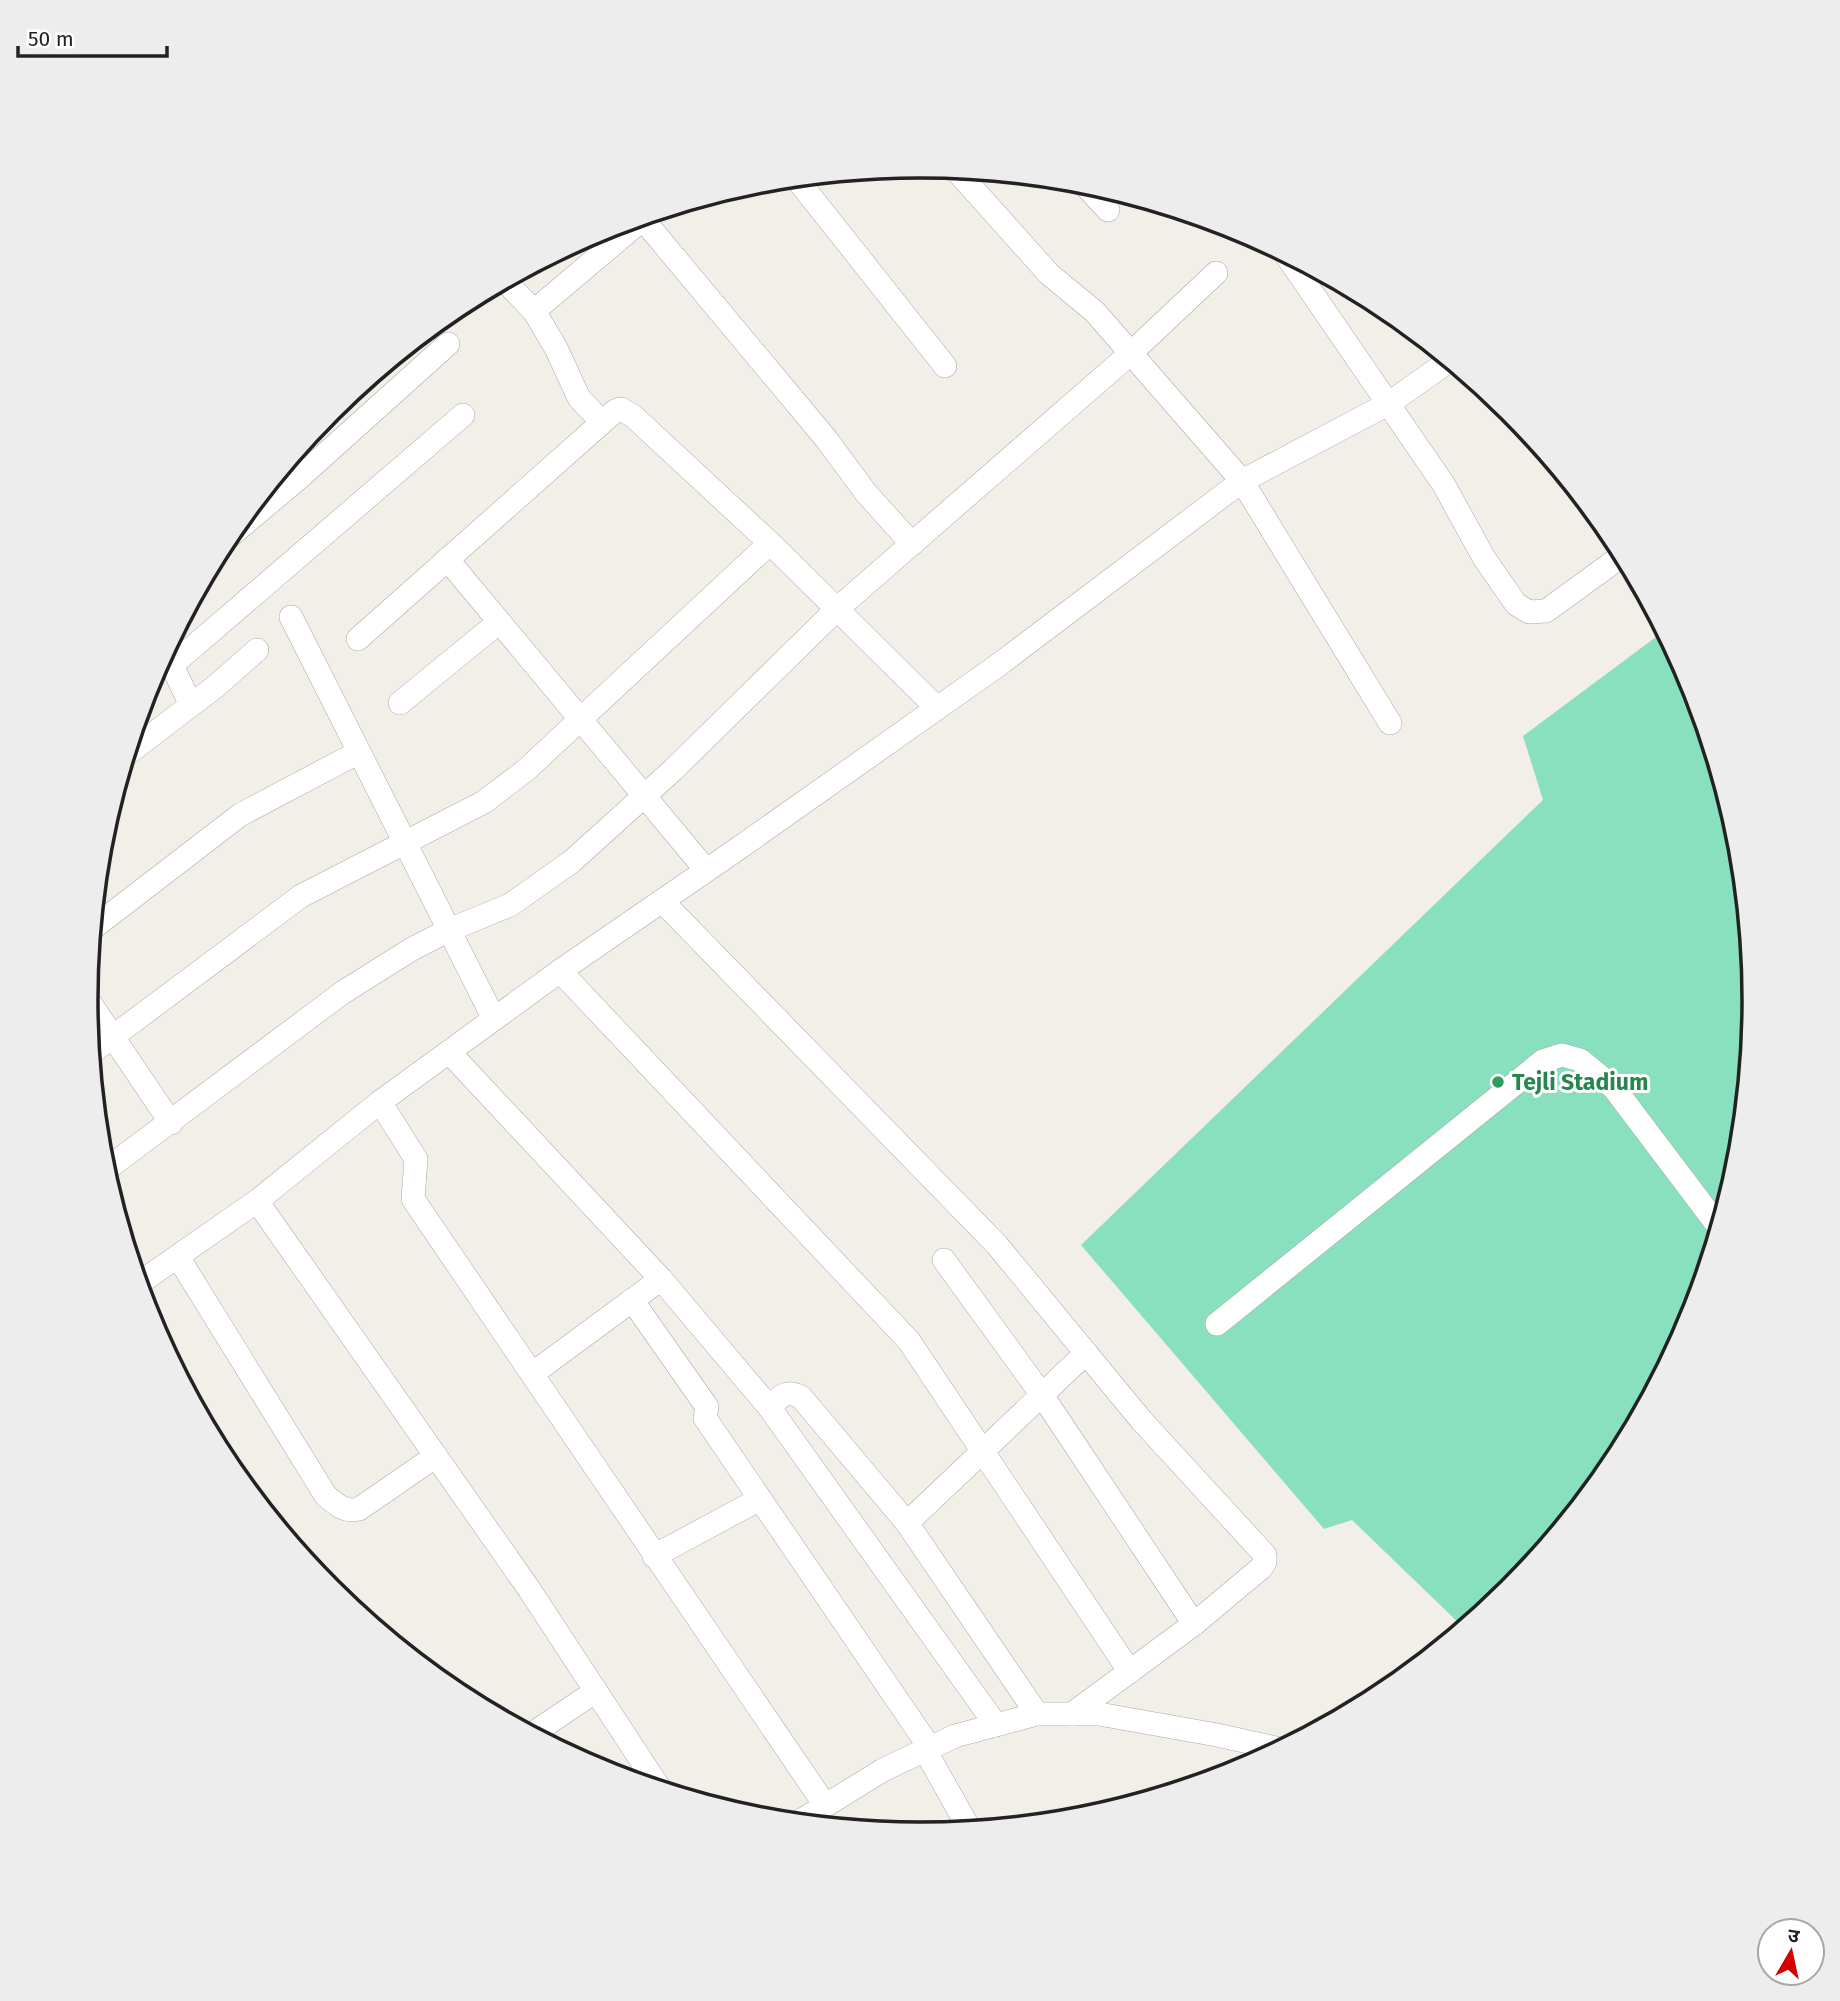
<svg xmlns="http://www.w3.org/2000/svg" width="1840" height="2001" viewBox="0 0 1840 2001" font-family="'Fira Sans','Noto Sans Devanagari',sans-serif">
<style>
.pitch{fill:#88e0be}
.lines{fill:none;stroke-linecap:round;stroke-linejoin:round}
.minor-casing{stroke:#a9a9a9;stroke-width:24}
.minor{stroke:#fff;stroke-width:23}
.leisure-dot{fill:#2e9e5b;stroke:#fff;stroke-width:2.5}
.labels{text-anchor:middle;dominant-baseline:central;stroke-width:6;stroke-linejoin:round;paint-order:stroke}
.leisure-label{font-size:23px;font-weight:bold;fill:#27864d;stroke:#fff;text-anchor:start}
.rim{fill:none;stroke:#222;stroke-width:3.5}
</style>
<rect width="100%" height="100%" fill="#f2efe9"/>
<polygon class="pitch" points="1664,631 1691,682 1738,838 1754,1001 1738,1164 1691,1320 1613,1464 1510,1591 1464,1628 1352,1520 1324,1529 1081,1245 1543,800 1523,736"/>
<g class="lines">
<defs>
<g id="minor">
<polyline points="956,170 1049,274 1095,312 1242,481 1390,723"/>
<polyline points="796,178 945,366"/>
<polyline points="1082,182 1108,210"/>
<polyline points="641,217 827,440 866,493 912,544"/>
<polyline points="1286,255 1444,485 1484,558 1516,604 1529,612 1546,611 1623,555"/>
<polyline points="505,281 534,311 556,348 579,398 602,422"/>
<polyline points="534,311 643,219"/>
<polyline points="224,541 300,477 448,344"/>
<polyline points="447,559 706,870"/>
<polyline points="291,617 494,1019"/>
<polyline points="358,639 615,411 621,409 633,416 770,543 937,708"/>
<polyline points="165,651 191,705"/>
<polyline points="172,665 463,415"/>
<polyline points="400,703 499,622"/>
<polyline points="127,754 215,687 257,650"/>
<polyline points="662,901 997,1245 1142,1421 1265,1555 1265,1562 1261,1568 1194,1624 1072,1714"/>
<polyline points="93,928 240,815 359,752"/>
<polyline points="560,971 909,1341 1130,1672"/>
<polyline points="86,997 171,1123"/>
<polyline points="449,1052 661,1279 769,1407 996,1725"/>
<polyline points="91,1053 301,896 484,802 526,770 770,543"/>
<polyline points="380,1102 416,1159 413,1199 825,1805"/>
<polyline points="104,1171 342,993 412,949 449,930 510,905 571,862 673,770 837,609 1131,353 1216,273"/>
<polyline points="257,1201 529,1589 660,1789"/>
<path d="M178,1257L326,1496C336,1504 345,1513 359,1509L436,1456"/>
<polyline points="944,1260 1042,1395 1194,1624"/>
<polyline points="138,1284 257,1201 380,1102 560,971 739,848 997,666 1242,481 1388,404 1449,361"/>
<polyline points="632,1300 707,1407 705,1418 930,1748"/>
<polyline points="1217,1324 1543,1061 1562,1055 1580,1060 1614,1088 1719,1227"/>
<polyline points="532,1374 661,1279"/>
<path d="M769,1407C780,1397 786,1389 801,1397L907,1523L1037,1714"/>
<polyline points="907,1523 1086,1353"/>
<polyline points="654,1556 760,1499"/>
<polyline points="532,1734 596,1691"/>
<polyline points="925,1750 970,1830"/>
<polyline points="797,1823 883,1770 955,1736 1037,1714 1099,1714 1217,1735 1280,1749"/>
</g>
</defs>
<use href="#minor" class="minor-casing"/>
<use href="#minor" class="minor"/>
</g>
<circle class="leisure-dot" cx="1498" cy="1082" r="7"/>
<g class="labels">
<g class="leisure-label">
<text x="1512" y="1082">Tejli Stadium</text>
</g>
</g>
<path d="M0 0H1840V2001H0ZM98 1000a822 822 0 1 1 1644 0a822 822 0 1 1-1644 0Z" fill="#ededed" fill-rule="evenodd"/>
<path class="rim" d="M98 1000a822 822 0 1 1 1644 0a822 822 0 1 1-1644 0Z"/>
<g transform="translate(1791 1952) rotate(9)"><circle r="33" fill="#ffffff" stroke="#a7a7a7" stroke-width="2"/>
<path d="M0-5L12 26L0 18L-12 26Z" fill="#d40000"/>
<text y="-10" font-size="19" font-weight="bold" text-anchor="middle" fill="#222222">उ</text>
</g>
<path d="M18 46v10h149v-10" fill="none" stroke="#222222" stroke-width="3.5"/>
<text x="28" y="46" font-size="21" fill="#222222" stroke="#ffffff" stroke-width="5" paint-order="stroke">50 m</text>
</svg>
